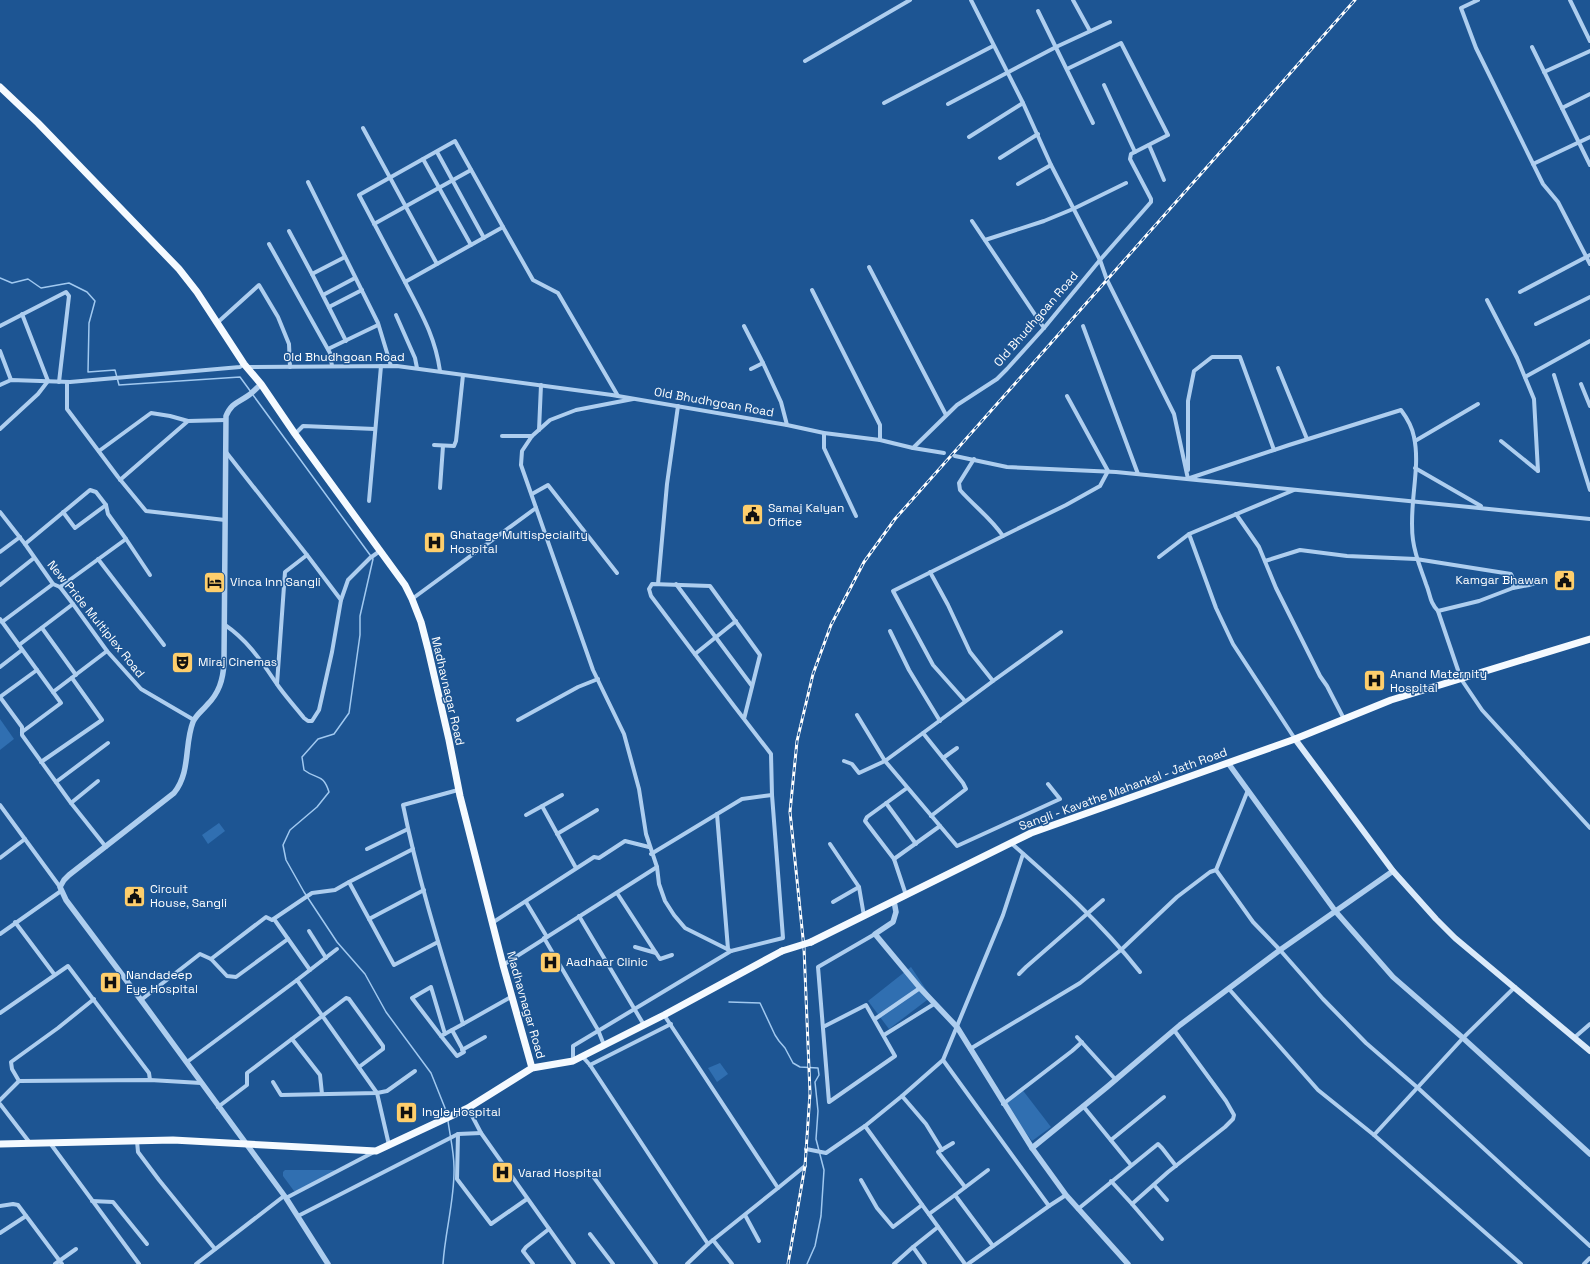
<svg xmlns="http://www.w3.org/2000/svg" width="1590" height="1264" viewBox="0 0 1590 1264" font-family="'Space Grotesk',sans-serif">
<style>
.green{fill:#306fb1}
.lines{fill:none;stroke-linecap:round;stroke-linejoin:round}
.stream{stroke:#a1c9f0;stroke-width:1.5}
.minor{stroke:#aeceef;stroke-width:4}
.tertiary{stroke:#aeceef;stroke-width:5.5}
.secondary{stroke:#dbeafa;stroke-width:6}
.primary{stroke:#f5faff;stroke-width:7}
.rail-casing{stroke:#fff;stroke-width:3}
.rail{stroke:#1d5593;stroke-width:1.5;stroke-dasharray:4.5;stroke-linecap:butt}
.primary-bridge{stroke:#f5faff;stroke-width:7}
.labels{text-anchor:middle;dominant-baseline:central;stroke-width:3;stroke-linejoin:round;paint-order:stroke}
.street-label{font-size:12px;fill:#fff;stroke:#1d5593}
.poi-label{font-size:12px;fill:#fff;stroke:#1d5593;text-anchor:start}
</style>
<rect width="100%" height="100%" fill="#1d5593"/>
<g class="green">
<polygon points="0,719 14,739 0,750"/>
<polygon points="219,823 225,831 208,844 202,835"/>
<polygon points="911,967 931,997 889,1029 868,1001"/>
<polygon points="720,1063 728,1074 717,1082 708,1068"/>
<polygon points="1021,1088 1051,1127 1032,1141 1003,1102"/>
<polygon points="285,1170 338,1170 340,1171 297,1192 294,1191 283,1176 283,1172"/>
</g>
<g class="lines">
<g class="stream">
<polyline points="0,278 12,283 28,279 41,288 69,283 87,292 95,301 89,323 88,372 115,370 119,385 240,377 251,392"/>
<path d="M253,395L373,559L360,616V635L349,713L334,734L318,739L302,757L304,770C317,780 323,773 329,792L317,807L290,830L283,845L286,860L304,892L337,942L365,974L386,1012L431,1073L445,1108L447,1116"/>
<polyline points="729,1002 760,1003 775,1035 779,1041 785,1048 793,1063 800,1067 818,1068 819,1075 815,1082 818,1111 816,1139 824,1170 821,1216 815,1246 807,1264"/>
<path d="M443,1264C445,1231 455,1199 454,1167C454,1152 450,1136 448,1121"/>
</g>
<g class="minor">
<polyline points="971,0 1023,103 1051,165 1100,260 1107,280 1174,414 1188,479"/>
<polyline points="1073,0 1090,31"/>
<polyline points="1478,0 1461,8 1476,48 1543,184 1558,202 1590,264"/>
<polyline points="1570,0 1590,41"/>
<polyline points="1038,11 1093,123"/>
<polyline points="1532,47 1590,165"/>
<polyline points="805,61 910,0"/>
<polyline points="1544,72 1590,51"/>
<polyline points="1104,85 1135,152"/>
<polyline points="884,103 993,46"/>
<polyline points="948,104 1056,47 1110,22"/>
<polyline points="1562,108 1590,94"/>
<polyline points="363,128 437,264"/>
<polyline points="969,137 1023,103"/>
<polygon points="455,141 503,227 405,282 359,195"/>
<polyline points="1149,145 1164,180"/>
<polyline points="437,152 484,238"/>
<polyline points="1000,158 1038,134"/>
<polyline points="423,159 471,245"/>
<polyline points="1533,164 1590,137"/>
<polyline points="308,182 378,323 391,366"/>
<polyline points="1018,184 1051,165"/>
<polyline points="972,221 1044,328"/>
<polyline points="374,224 471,170"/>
<polyline points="503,227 533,280 558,293 618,396"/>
<polyline points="289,231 312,274 345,257"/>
<polyline points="985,240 1044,221 1073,209 1126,183"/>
<polyline points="269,244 330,353 332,366"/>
<polyline points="869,267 946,415"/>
<polyline points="312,274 346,341"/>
<path d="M405,282C421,313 435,336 440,371"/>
<polyline points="812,290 880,425 880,440"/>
<polyline points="1520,292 1590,255"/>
<polyline points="323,295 355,278"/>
<polyline points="1487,300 1517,358 1534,399 1538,471"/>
<polyline points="329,307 362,290"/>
<polyline points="396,315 415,358 417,368"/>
<polyline points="217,323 259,285 278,317 289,344 290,367"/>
<polyline points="1536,324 1590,297"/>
<polyline points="0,326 66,292 69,296 59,382"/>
<polyline points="744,326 763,363"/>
<polyline points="1083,326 1138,474"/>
<polyline points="328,349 378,325"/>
<polyline points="0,351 11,380"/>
<polyline points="247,367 397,366 612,395 787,425 824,433 880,440 913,448 957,405 997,379 1007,369 1044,328 1100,260 1151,202 1151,199 1130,159 1131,154 1168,135 1121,43 1067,69"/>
<polyline points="1278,368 1307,439"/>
<polyline points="751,369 763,363 781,402 787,425"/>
<polyline points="1554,375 1590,490"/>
<polyline points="1525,377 1590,341"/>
<polyline points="67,382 67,409 118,477 146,511 225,520"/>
<polyline points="1581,384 1590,406"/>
<polyline points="0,385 11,380 70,382 240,367 244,364"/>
<polyline points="633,399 576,410 550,420 532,436 522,451 521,465 593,670 624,734 639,789 646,834 657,867 659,884 665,901 674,915 685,928 731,951"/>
<polyline points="0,429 38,394 48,381 22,314"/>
<polyline points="539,430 541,385"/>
<polyline points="824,433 824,448 856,516"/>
<polyline points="295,434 303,426 375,429"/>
<polyline points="502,436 532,436"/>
<polyline points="1415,441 1478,404"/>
<polyline points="1501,441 1538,471"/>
<polyline points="434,445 454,446 456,441 463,375"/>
<polyline points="913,448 944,453"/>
<polyline points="99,451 151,413 170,416 188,421"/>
<polyline points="226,452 307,555 341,600"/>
<polyline points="955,456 1007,467 1116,472 1590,519"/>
<path d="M974,459L959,483L960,490C974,506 991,518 1003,536L1066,505L1100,486L1108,471L1067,396"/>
<polyline points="1415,468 1481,506"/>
<polyline points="1188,470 1188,401 1194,371 1212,357 1240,357 1274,450"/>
<path d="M1190,478L1289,445L1401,410C1407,418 1412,426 1414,437C1421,469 1408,506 1413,540C1415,556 1421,569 1426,584C1431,596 1429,601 1438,611"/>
<polyline points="120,480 188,421 226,420"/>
<polyline points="440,488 443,446"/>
<polyline points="1294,490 1189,534 1216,608 1233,644 1295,739"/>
<polyline points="532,494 548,485 617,573"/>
<polyline points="369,501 381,366"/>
<polyline points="0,512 25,544 53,584 60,587 73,604 107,651 141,689 194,720"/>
<polyline points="63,512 75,528 106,505"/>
<polyline points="1236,514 1259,547 1276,588 1320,676 1327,686 1344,719"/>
<polyline points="126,539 150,575"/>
<polyline points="25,544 90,490 96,492 106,505 108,514 126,539 60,587"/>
<polyline points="0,552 20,537"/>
<polyline points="1159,557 1189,534"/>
<polyline points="98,559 164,645"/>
<polyline points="1265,561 1300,550 1347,556 1416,559 1511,574 1514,581 1513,588 1479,601 1438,611 1461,679 1482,710 1590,828"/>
<polyline points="658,584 667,484 678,406"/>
<polyline points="676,584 752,686"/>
<polyline points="0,585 34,558"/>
<polyline points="1513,588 1529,585 1544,580"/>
<polyline points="412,599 536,508"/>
<polyline points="0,619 61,703 22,732"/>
<polyline points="2,622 53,584"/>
<path d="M225,625C249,641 263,664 279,687C287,698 296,708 304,718L308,721H312L319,710L332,652L341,600L348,580L370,558L380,551"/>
<polyline points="42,628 76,675"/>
<polyline points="890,631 909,670 940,721"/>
<polyline points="19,645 73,604"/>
<polyline points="695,654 736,621"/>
<polyline points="0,667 22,650"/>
<polyline points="993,681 1061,632"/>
<polyline points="277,684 285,572 307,555"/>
<polyline points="53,692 107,651"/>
<polyline points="0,697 22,727 22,735 71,803 106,847"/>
<polyline points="0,697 37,670"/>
<polyline points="965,701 933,665 893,591 1003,536"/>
<polyline points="857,715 885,761 923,733 963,783 966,789 931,816"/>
<polyline points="518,720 578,687 598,679"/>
<polyline points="923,733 993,681 970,652 948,605 930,572"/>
<polyline points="943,758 957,748"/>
<polyline points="844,761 852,764 859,773 885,761 957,846 1060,799 1048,784"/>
<polyline points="41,762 102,720 72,678"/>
<polyline points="56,782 108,743"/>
<path d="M458,790L403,805C418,879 441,952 463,1024L511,997"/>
<polyline points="71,803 98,781"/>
<polyline points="886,803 916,844"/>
<polyline points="0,805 60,887"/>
<polyline points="542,806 576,868"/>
<polyline points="717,814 728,949"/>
<polyline points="526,815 562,795"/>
<polyline points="557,834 597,810"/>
<path d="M1011,843C1057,883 1102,924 1140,972"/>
<polyline points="830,844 859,887"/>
<polyline points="367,849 408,829"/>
<polyline points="413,849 349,882 394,965 438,942"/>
<polyline points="651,854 742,799 772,795"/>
<polyline points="0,858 25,839"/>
<polyline points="894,859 940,826"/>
<polyline points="1216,870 1253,922 1280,950 1323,999 1366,1043 1418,1088 1590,1246"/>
<polyline points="617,893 656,953 635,947"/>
<polyline points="906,895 894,859 865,821 867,817 907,788"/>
<polyline points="526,902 547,937"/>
<polyline points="833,902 859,887 864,916"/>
<polyline points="579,916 644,1025"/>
<polyline points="274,919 310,970"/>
<polyline points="369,919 424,890"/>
<polyline points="15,922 54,974"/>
<polyline points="492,923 594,857 599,858 625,841 649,847"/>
<polyline points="309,931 326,958"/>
<polyline points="0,934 61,891"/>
<polyline points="544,938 598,1030 604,1045"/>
<polyline points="656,953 660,959 672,955"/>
<polyline points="211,959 227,976 236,977 288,939"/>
<polyline points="503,965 657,867"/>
<polyline points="1019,974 1026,967 1103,900"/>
<polyline points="297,980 337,949"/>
<polyline points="1229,989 1318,1090 1374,1135 1521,1264"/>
<polyline points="141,1000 200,954 211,959 266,917 272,920 312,893 335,890 349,882"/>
<polyline points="0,1013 68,966 149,1073 150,1080"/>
<polyline points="664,1015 778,1188 708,1244 687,1264"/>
<polyline points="875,1019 920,988"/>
<polyline points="823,1027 866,1005 895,1056 829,1102 818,967 875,934"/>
<polyline points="445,1034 431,987 412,998 441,1036 463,1024"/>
<polyline points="884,1035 934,1004"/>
<polyline points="441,1036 457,1056 464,1052 452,1030"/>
<polyline points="1077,1037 1116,1080"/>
<polyline points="1575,1037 1590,1024"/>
<polyline points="292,1039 320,1075 322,1094"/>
<polyline points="970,1049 1080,983 1122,949 1177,897 1210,872 1216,870 1248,790"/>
<polyline points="462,1050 485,1037"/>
<polyline points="582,1056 590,1065 708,1244"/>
<polyline points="943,1060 1049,1206 1066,1195"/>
<polyline points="573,1061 573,1046 731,951 783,938 772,795 771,754 734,706 651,596 649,589 652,584 710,586 760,655 744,719"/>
<polyline points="187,1062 297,980 377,1093 389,1145"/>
<polyline points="590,1065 671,1024"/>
<polyline points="19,1081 12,1069 11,1062 58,1028 94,999"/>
<polyline points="273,1082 281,1095 377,1093 387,1091 415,1071"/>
<polyline points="902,1096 926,1124 942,1150"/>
<polyline points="0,1100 19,1081 150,1080 201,1083"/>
<polyline points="0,1104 30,1143"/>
<polyline points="1003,1104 1072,1051 1082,1042"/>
<polyline points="1083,1106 1131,1165"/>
<polyline points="218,1107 247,1085 247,1073 346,998 349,999 383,1046 383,1049 359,1067"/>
<polyline points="468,1108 481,1133 574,1264"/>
<polyline points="865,1126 902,1096 943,1060 1003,915 1023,854"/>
<polyline points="458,1134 457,1179 491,1224 527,1199"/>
<polyline points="1374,1135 1463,1038 1515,987"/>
<polyline points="1111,1140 1164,1097"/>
<polyline points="137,1141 138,1152 159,1180 215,1249"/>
<polyline points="50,1143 139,1264"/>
<polyline points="953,1143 938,1152 965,1187"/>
<polyline points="806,1149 826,1153 865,1126 965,1264"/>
<polyline points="590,1172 656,1264"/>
<polyline points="861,1180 877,1208 893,1227 922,1205"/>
<polyline points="1111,1181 1132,1204 1168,1172 1225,1127 1233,1119 1234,1115 1226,1101 1174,1030"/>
<polyline points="1154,1185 1167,1200"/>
<polyline points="778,1188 805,1166"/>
<polyline points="955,1195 988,1170"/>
<polyline points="286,1198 374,1152"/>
<polyline points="92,1201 113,1202 147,1244"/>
<polyline points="1132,1204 1162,1239"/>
<polyline points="0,1206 13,1204 18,1205 62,1264"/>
<polyline points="1078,1209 1158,1144 1162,1148 1176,1166"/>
<polyline points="929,1214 955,1195 993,1246"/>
<polyline points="745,1215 759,1241"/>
<polyline points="298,1216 458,1134 481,1133"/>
<polyline points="0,1233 26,1216"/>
<polyline points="590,1234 613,1264"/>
<polyline points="713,1240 732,1264"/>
<polyline points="913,1247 938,1227"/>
<polyline points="55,1264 76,1249"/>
<polyline points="196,1264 284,1196"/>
<polyline points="533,1264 523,1251 526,1247 549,1229"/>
<polyline points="894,1264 913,1247 925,1264"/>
<polyline points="968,1264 1049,1206"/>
<polyline points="1584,1264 1590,1258"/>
</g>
<g class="tertiary">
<path d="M261,384C257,388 253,392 249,395C238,403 232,402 226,416L224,663C223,680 219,693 207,705C202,711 196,715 193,722C184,745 191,772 174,793L69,875L64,880L60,887L66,900L141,1000L286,1198L328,1264"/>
<polyline points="1228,763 1336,912 1393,977 1463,1038 1590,1154"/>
<polyline points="894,901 896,912 893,922 875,934 920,988 957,1027 1032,1148 1066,1195 1128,1264"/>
<polyline points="1032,1148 1107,1087 1180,1025 1280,950 1393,871"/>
</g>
<polyline class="secondary" points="1295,739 1393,871 1436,919 1455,938 1590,1051"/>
<g class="primary">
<polyline points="0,87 38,123 179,269 197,292 244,364 261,384 295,434 405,585 412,599 421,622 428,649 449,740 460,796 503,965 532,1068"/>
<polyline points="811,942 1031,833 1295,739 1391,700 1590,639"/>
<polyline points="0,1144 173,1140 376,1151 468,1108 532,1068 573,1061 664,1015 782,951"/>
</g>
<defs>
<polyline id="rail" points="788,1264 805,1166 810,1093 804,948 790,812 797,741 813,674 831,625 864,562 895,519 1355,0"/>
</defs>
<use href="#rail" class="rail-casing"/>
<use href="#rail" class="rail"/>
<polyline class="primary-bridge" points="782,951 811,942"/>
</g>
<defs>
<symbol id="civic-square" viewBox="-11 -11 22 22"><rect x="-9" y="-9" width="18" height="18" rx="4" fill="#fece6c" stroke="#1d5593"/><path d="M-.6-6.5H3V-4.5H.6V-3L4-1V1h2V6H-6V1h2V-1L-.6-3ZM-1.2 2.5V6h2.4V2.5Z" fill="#111"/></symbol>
<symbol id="hospital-square" viewBox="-11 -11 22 22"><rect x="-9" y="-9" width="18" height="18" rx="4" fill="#fece6c" stroke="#1d5593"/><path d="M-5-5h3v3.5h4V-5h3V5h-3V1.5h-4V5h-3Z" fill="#111"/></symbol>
<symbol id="hotel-square" viewBox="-11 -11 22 22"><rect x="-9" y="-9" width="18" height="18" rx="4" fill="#fece6c" stroke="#1d5593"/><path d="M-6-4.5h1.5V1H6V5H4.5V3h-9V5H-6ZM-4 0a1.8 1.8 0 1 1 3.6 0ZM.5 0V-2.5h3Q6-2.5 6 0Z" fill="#111"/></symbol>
<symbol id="theatre-square" viewBox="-11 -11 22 22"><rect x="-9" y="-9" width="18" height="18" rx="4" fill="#fece6c" stroke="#1d5593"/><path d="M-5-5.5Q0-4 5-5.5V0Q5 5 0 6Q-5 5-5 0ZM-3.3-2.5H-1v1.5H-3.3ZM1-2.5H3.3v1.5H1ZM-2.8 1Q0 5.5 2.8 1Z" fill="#111"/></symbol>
</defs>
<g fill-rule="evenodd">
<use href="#civic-square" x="740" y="502" width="25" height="25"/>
<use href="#hospital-square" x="422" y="530" width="25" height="25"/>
<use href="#civic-square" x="1552" y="568" width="25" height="25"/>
<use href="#hotel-square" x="202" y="570" width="25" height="25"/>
<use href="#theatre-square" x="170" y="650" width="25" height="25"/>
<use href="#hospital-square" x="1362" y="668" width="25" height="25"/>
<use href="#civic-square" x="122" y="884" width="25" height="25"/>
<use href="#hospital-square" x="538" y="950" width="25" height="25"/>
<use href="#hospital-square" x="98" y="970" width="25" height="25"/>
<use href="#hospital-square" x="394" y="1100" width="25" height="25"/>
<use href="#hospital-square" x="490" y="1160" width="25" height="25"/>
</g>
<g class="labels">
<g class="street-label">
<text transform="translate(1036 319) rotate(-49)">Old Bhudhgoan Road</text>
<text x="344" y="357">Old Bhudhgoan Road</text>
<text transform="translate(714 402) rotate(10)">Old Bhudhgoan Road</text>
<text transform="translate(96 619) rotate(51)">New Pride Multiplex Road</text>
<text transform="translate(448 691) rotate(77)">Madhavnagar Road</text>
<text transform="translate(1123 789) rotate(-20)">Sangli - Kavathe Mahankal - Jath Road</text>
<text transform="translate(526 1005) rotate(74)">Madhavnagar Road</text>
</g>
<g class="poi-label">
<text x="768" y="508">Samaj Kalyan<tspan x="768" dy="14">Office</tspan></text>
<text x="450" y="535">Ghatage Multispeciality<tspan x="450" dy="14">Hospital</tspan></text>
<text x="1548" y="580" text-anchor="end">Kamgar Bhawan</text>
<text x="230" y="582">Vinca Inn Sangli</text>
<text x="198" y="662">Miraj Cinemas</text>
<text x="1390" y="674">Anand Maternity<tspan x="1390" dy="14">Hospital</tspan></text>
<text x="150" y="889">Circuit<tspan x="150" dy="14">House, Sangli</tspan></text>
<text x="566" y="962">Aadhaar Clinic</text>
<text x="126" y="975">Nandadeep<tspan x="126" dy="14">Eye Hospital</tspan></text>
<text x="422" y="1112">Ingle Hospital</text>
<text x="518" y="1173">Varad Hospital</text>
</g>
</g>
</svg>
